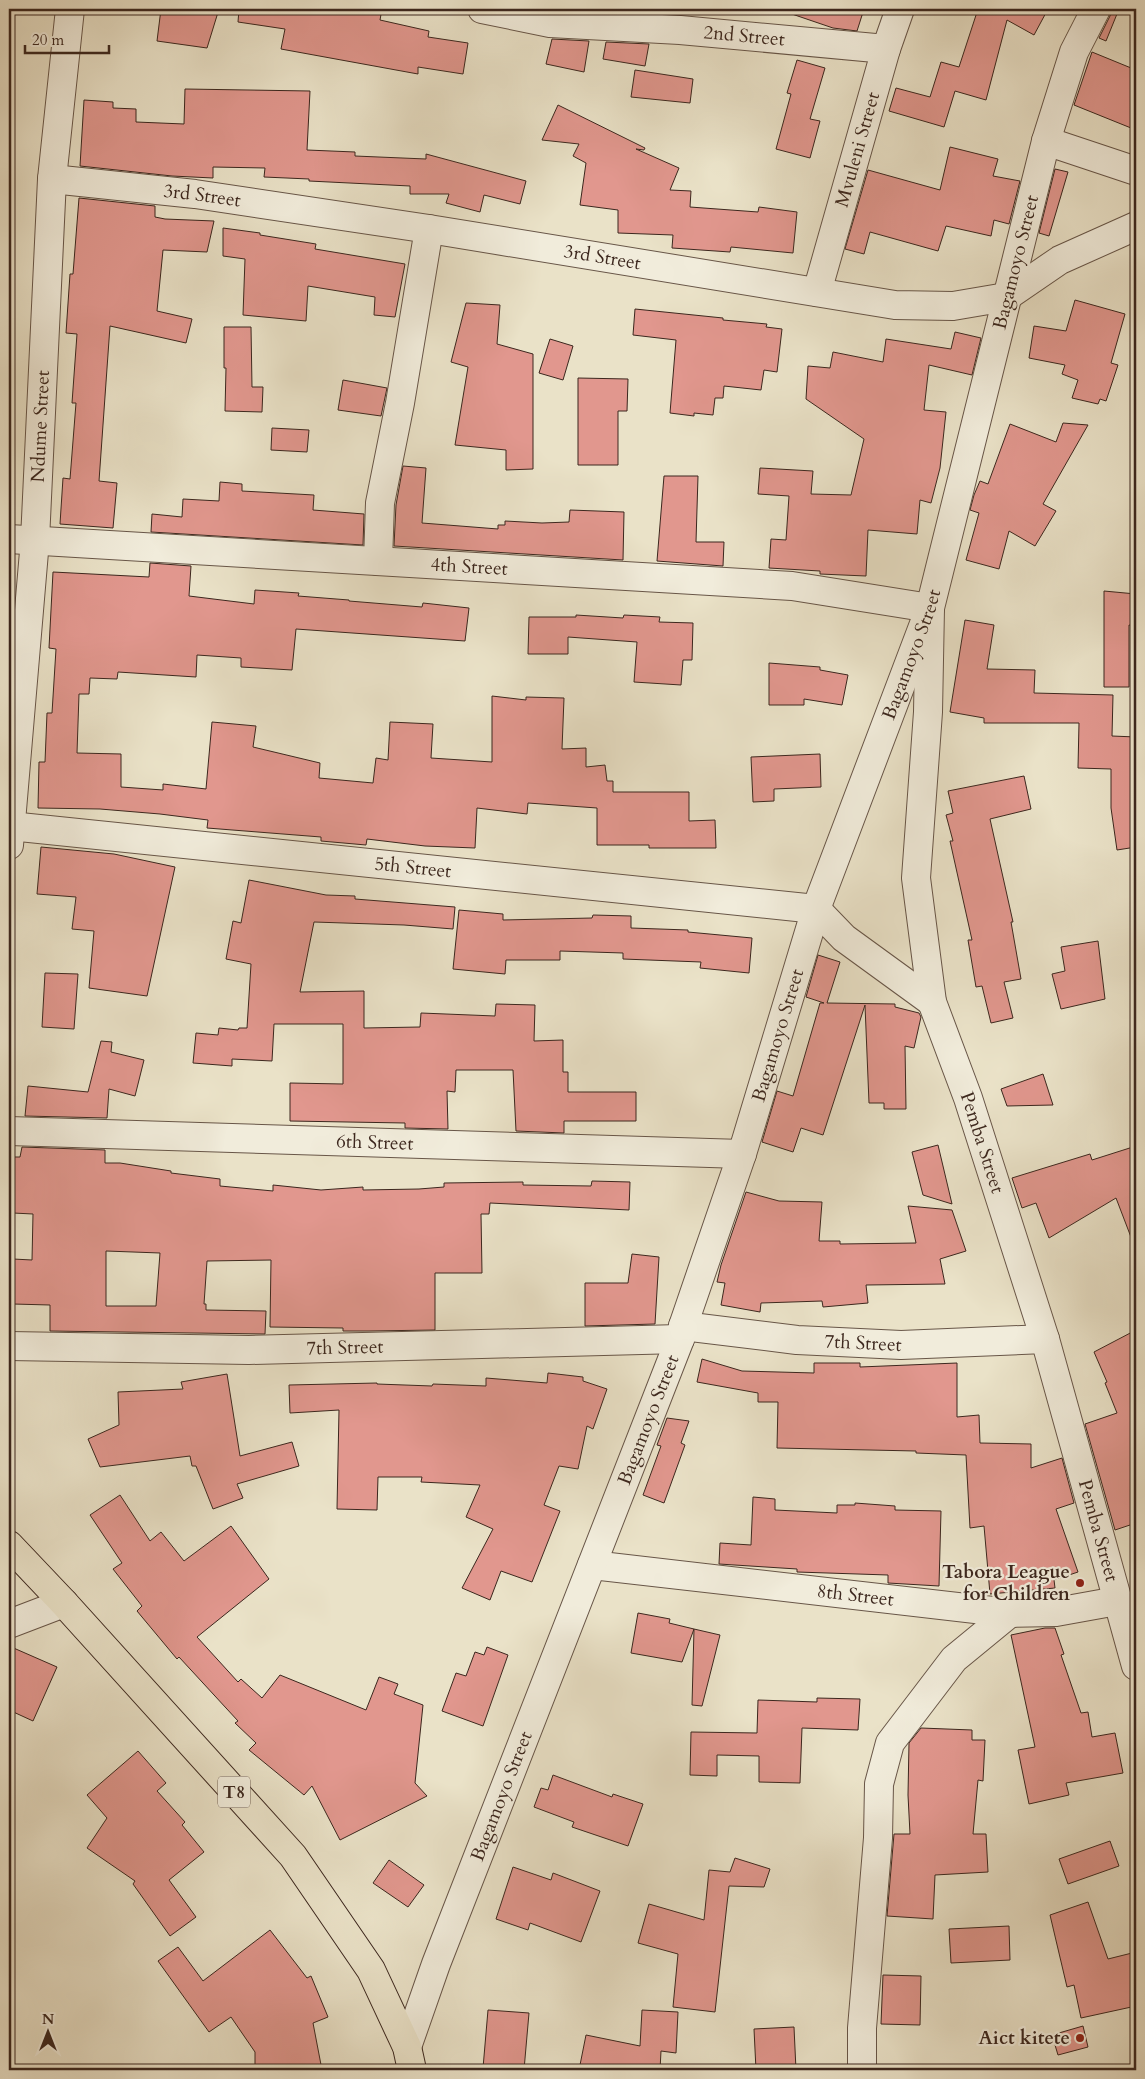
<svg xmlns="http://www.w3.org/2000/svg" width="1145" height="2079" viewBox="0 0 1145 2079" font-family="Cardo,serif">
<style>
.building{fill:#e1978e;stroke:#3c271e;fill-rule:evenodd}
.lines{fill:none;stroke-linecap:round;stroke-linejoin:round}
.street-casing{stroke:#685648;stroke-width:30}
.highway-casing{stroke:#3c271e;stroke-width:30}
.street{stroke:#f1ecdb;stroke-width:28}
.highway{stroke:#eae2c8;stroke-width:28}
.poi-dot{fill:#8f2418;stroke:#f1ecdb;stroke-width:2}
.labels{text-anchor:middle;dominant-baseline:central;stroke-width:4.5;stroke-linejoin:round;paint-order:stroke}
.shield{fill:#f1ecdb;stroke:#726257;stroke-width:1}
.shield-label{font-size:18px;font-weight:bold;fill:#3c271e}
.street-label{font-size:19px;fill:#3c271e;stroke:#f1ecdb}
.poi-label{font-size:19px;font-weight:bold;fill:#3c271e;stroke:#f1ecdb;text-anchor:end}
</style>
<rect width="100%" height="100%" fill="#eae2c8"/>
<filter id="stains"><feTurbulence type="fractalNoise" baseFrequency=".004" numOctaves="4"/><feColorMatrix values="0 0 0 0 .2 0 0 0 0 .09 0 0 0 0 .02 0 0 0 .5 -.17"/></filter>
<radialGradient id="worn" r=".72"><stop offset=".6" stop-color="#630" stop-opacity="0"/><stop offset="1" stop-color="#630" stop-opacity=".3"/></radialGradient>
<g class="building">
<polygon points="161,9 219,9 207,48 157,41"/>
<polygon points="239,9 382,9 380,20 429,31 428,37 468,43 463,74 418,67 418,74 281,49 285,29 238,22"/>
<polygon points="787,9 864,9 857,31 833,28 786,12"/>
<polygon points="978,9 1048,9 1034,35 1007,20 986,100 955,91 944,127 889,111 896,88 930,97 941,62 959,67"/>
<polygon points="1112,9 1119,9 1106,41 1099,38 1110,16"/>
<polygon points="552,39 589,41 584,72 546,64"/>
<polygon points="606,42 649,44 645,66 603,59"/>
<polygon points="1092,52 1136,70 1136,130 1074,105"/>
<polygon points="797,60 825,68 810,119 820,121 810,158 776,149 791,94 787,93"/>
<polygon points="635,70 693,79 690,103 631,97"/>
<polygon points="185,89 310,91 307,150 355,152 355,156 426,159 426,154 526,181 520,204 484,195 480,212 446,203 449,194 410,194 410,186 309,181 309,179 264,177 265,168 213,167 213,178 172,176 80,166 84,100 113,102 113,108 136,109 136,122 184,124"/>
<polygon points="558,105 645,148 644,150 636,149 679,168 670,190 691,191 690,207 758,212 759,207 797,212 793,253 731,247 730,252 672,248 673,235 618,233 618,210 580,205 586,163 573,156 579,144 542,140"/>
<polygon points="950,147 998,159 993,176 1020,181 1009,224 994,220 991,236 946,226 938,251 870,232 864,254 845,249 868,170 940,190"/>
<polygon points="1055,169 1068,172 1049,236 1039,233"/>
<polygon points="79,198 155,206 155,217 165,219 214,221 207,252 163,250 157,311 192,319 186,343 110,326 99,481 117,483 113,528 60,524 63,478 70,479 76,403 72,403 77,334 66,333 70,274 73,274"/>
<polygon points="223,228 260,233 260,235 316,244 315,249 405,264 395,317 374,315 375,297 308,286 306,321 243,315 245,259 223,256"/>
<polygon points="1075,300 1125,314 1111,363 1118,365 1106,401 1100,399 1098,404 1072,398 1078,380 1062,374 1065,365 1029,358 1034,326 1066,331"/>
<polygon points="466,303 500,305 497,344 533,354 533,469 506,470 506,450 455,445 468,367 451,362"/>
<polygon points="635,309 723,318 723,320 767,324 766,327 782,329 777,372 764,370 761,390 724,386 723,398 715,398 713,415 694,413 694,416 670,413 676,340 633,335"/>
<polygon points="224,327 251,327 252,387 263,387 262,412 225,411 226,368 224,368"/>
<polygon points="955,332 981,338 972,375 929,365 924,410 946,412 940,468 931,503 920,500 917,534 868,530 866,576 820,574 820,571 769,568 771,539 786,540 789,496 758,494 760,468 813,471 811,494 851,495 864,439 806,399 808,366 830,368 833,352 883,362 886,339 951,349"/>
<polygon points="550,339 573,346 563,380 539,373"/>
<polygon points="578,378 628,379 627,411 618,411 618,465 578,465"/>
<polygon points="343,380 387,388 381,416 338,410"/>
<polygon points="1063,423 1088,425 1043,504 1056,511 1035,546 1009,531 999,569 966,560 979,513 970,510 974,495 980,481 988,484 1010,424 1056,442"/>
<polygon points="272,428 309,430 307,452 271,450"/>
<polygon points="403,466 426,468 422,523 498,529 498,525 505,525 505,521 542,523 569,522 570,510 624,512 623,560 394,546 396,505"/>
<polygon points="664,476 698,476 696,542 724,542 723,566 657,561"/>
<polygon points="220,482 242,484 242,491 314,495 313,510 364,514 363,545 151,532 152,514 182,517 183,499 219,501"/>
<polygon points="150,563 191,566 189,596 254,604 255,590 299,593 298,596 349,600 349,601 422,607 423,603 469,608 465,641 296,629 292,670 241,667 241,658 197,655 196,677 118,672 117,679 90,678 89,694 79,694 77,753 121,754 121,787 163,790 163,784 206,789 212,722 256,726 253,747 320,763 319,778 373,783 376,758 388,760 390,722 433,724 431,758 492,762 492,696 526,700 526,697 564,698 562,749 586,748 586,767 605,765 607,781 613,781 613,792 689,792 689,821 715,820 716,848 649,848 649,845 597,845 597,808 528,803 527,814 477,808 475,848 425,846 367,839 366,845 321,841 321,837 207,828 208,820 160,814 100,809 38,808 39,762 45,762 47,713 52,713 56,649 49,648 53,572 149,577"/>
<polygon points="1104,591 1136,594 1136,626 1129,625 1129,687 1104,687"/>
<polygon points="576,615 623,618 624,615 660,617 659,622 693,623 692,660 683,660 681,685 634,682 637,642 568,637 568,654 528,654 529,617 576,617"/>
<polygon points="965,620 994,625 987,669 1035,670 1034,693 1113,695 1112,736 1136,737 1136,847 1117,850 1111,808 1111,769 1078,768 1079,723 984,723 984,718 950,712"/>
<polygon points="769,663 820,667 820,670 848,675 842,705 804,699 804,705 769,705"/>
<polygon points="820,754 821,787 774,789 774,801 753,802 751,757"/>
<polygon points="1024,776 1031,809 990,819 1013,922 1011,922 1021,979 1004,982 1013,1018 991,1023 982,986 976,987 968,940 972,940 950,841 953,841 946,815 953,813 948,791"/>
<polygon points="41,847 114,854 175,867 147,996 89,988 94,931 72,929 76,897 37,894"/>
<polygon points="249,880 326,895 355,896 355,899 455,907 453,929 404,925 314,922 300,992 364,991 364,1028 420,1027 421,1013 495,1016 496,1004 535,1005 534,1041 563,1040 563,1072 568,1072 568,1092 636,1092 636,1121 564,1121 564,1133 516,1131 513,1070 456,1070 455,1092 447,1091 448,1129 405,1128 405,1123 290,1121 290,1083 343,1084 343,1024 274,1024 272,1061 232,1059 232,1066 193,1063 196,1033 218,1035 219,1028 238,1030 239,1028 247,1028 251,964 226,959 233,921 241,923"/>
<polygon points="459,910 503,914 503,920 592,918 593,915 631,916 631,928 688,930 688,932 752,938 749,973 700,968 701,962 623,959 623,953 560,951 560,960 506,960 505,974 453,969"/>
<polygon points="1098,941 1105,999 1061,1009 1052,974 1065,971 1061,947"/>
<polygon points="818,955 840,962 827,1003 895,1004 895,1007 919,1013 921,1017 914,1048 905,1046 906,1109 884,1109 884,1103 869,1103 865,1005 823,1135 801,1128 793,1152 762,1142 777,1091 793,1096 820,1003 824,1003 806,997"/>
<polygon points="45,973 78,974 74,1029 42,1027"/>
<polygon points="101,1041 112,1042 111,1052 144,1060 135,1096 109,1089 107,1118 25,1116 28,1086 88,1092"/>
<polygon points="1043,1074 1053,1105 1007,1106 1001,1089"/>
<polygon points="938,1145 952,1204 923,1195 912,1152"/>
<polygon points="1136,1146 1136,1245 1134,1245 1116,1198 1049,1238 1036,1203 1022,1208 1012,1178 1090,1154 1092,1160"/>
<path d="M22,1147L105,1150V1163H120L171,1171V1173L220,1179V1186L273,1191V1185L321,1190L363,1187V1190L419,1189L444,1187V1183L523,1182V1185L591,1186L592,1181L630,1182L629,1210L490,1203L489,1214H481L482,1273H435V1330L369,1331H343V1328L270,1327L271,1260L207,1261L204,1304H206V1310L266,1311L265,1334L50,1331V1305L13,1304V1259L32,1260L33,1214L13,1213L14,1157H20ZM106,1251L160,1253L156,1306H106Z"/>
<polygon points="746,1192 779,1201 822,1202 819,1241 840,1241 840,1244 916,1243 908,1206 952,1210 966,1251 940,1259 945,1284 866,1285 868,1303 823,1307 822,1301 761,1303 760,1312 721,1305 725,1283 717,1282 721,1265"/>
<polygon points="632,1254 659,1257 655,1324 585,1326 585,1283 628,1283"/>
<polygon points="1136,1330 1136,1523 1115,1530 1085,1424 1117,1413 1105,1383 1107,1382 1094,1352"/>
<polygon points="702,1359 742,1371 814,1373 814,1363 860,1363 860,1367 957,1363 957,1417 979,1415 980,1443 1031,1444 1031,1468 1062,1458 1074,1503 1056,1509 1078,1572 1054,1580 1055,1588 990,1594 984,1526 970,1528 966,1455 916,1453 916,1451 777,1448 778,1402 758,1402 758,1393 697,1382"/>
<polygon points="548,1373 583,1377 583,1381 607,1389 593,1429 587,1426 578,1469 559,1466 544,1505 560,1511 532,1582 501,1571 490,1600 462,1588 493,1529 466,1517 480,1485 421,1482 422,1477 378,1477 377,1510 337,1509 339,1410 290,1413 289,1385 377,1383 377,1384 432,1386 433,1384 486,1386 486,1378 547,1383"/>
<polygon points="227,1374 240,1456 292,1442 299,1466 237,1484 243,1498 213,1509 196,1466 192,1466 190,1456 100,1467 88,1439 119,1425 118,1392 183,1389 181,1382"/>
<polygon points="667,1418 689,1421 681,1443 685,1445 664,1503 643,1495 661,1446 657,1445"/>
<polygon points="120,1495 150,1541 161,1532 184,1561 231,1526 269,1579 197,1637 238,1682 241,1679 262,1698 280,1675 366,1710 379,1677 398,1684 394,1694 423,1705 415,1783 427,1796 340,1840 312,1786 304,1795 249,1750 256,1743 235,1723 238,1721 179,1657 177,1659 137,1611 142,1606 113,1569 122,1563 90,1515"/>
<polygon points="753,1497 775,1499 775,1510 837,1513 837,1505 855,1505 855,1503 895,1506 895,1510 941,1511 939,1586 888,1583 888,1575 797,1572 797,1569 719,1564 720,1543 751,1545"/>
<polygon points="638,1613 670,1619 669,1623 694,1629 682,1662 631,1653"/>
<polygon points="1045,1628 1055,1628 1064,1654 1061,1655 1081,1713 1088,1712 1092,1737 1115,1733 1123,1773 1066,1783 1069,1795 1029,1804 1018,1750 1035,1747 1011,1635"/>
<polygon points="694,1629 720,1635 702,1706 692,1705"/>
<polygon points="9,1646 57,1667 33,1721 9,1710"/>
<polygon points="487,1647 508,1655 483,1726 442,1711 456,1673 466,1676 475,1652 484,1655"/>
<polygon points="817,1698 860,1699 858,1730 802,1728 800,1783 759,1782 759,1756 717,1755 717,1776 690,1775 691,1732 757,1733 758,1700 817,1702"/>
<polygon points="921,1728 972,1730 972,1740 985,1740 983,1781 978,1780 973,1834 986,1834 988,1872 935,1875 933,1919 887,1916 894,1834 910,1834 908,1795 909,1743"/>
<polygon points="138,1751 166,1783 157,1791 185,1822 182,1825 204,1852 169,1880 196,1917 170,1936 133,1884 135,1881 87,1848 107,1818 87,1795"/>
<polygon points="553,1775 612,1797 613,1794 643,1804 628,1846 572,1827 574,1822 534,1807 541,1788 548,1790"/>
<polygon points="1110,1841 1119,1866 1068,1884 1059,1859"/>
<polygon points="735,1858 770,1869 764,1887 729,1886 715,2012 673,2007 678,1954 638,1943 649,1904 704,1920 709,1870 730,1872"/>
<polygon points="389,1860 424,1885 408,1907 373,1883"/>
<polygon points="513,1867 551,1880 553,1873 600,1891 581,1942 530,1923 528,1930 496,1919"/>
<polygon points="1088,1902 1108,1959 1136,1952 1136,2006 1081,2018 1074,1985 1067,1987 1050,1915"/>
<polygon points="1009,1926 1010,1960 951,1963 949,1929"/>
<polygon points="270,1930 307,1978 311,1976 328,2017 313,2023 322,2070 255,2070 255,2052 231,2017 209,2032 158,1961 178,1947 203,1981"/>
<polygon points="883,1975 921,1976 920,2025 881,2024"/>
<polygon points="488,2010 529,2013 524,2070 483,2068"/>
<polygon points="642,2010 678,2012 676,2053 661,2051 660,2070 579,2070 586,2035 640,2046"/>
<polygon points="1083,2026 1088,2047 1058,2055 1052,2035"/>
<polygon points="794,2027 796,2070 756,2070 754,2029"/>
</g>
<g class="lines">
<defs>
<g id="street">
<path id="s1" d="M482,9L550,23L680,30L886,49"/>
<polyline points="1046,141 1136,171"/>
<path id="s2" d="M52,179L195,194L429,229L895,305L953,306L1006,297L1060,260L1136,226"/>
<path id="s3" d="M817,292L886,49L900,9"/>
<path id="s4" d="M9,539L792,586L930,608L928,712L916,878L932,1002L968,1098L1045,1339L1136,1666"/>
<polyline points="378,561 380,503 400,403 429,229"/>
<path id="s5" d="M10,826L816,909L844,938L932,1002"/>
<path id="s6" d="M9,845L35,540L52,179L70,9"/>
<path id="s7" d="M9,1131L742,1154"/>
<path id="s8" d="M683,1326L797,1340L901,1345L1045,1339"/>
<path id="s9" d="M9,1346L249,1350L680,1339"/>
<path id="s10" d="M592,1565L1010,1613L1056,1612L1117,1601"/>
<polyline points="9,1624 64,1603"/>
<path id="s11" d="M407,2047L436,1964L680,1339L683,1326L742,1154L816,909L930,608L1046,141L1074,52L1096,9"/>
<polyline points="862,2070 862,2028 878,1838 879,1784 890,1743 954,1659 1010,1613"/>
</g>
<polyline id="highway" points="9,1545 64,1603 293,1856 371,1970 407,2047 412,2070"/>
</defs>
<use href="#street" class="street-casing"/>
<use href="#highway" class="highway-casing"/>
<use href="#street" class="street"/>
<use href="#highway" class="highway"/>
</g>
<g class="poi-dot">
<circle cx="1080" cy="1583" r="5"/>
<circle cx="1080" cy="2038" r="5"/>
</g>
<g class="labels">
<rect class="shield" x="218" y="1776.5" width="32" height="31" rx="4"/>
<g class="shield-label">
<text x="234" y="1792">T8</text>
</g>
<g class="street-label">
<text stroke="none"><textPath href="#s1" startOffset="264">2nd Street</textPath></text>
<text stroke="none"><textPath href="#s3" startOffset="148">Mvuleni Street</textPath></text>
<text stroke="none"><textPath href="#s2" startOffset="151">3rd Street</textPath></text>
<text stroke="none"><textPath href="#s2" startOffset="556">3rd Street</textPath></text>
<text stroke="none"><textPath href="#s11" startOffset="1888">Bagamoyo Street</textPath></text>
<text stroke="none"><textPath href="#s6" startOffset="420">Ndume Street</textPath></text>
<text stroke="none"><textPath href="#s4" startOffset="461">4th Street</textPath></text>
<text stroke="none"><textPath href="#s11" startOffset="1482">Bagamoyo Street</textPath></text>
<text stroke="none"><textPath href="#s5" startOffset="405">5th Street</textPath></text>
<text stroke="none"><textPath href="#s11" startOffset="1078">Bagamoyo Street</textPath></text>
<text stroke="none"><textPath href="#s7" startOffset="366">6th Street</textPath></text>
<text stroke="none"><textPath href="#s4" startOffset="1469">Pemba Street</textPath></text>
<text stroke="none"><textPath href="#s8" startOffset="181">7th Street</textPath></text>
<text stroke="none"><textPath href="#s9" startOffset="336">7th Street</textPath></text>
<text stroke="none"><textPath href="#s11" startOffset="672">Bagamoyo Street</textPath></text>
<text stroke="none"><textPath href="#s4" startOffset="1874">Pemba Street</textPath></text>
<text stroke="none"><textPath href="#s10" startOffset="265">8th Street</textPath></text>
<text stroke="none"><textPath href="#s11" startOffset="268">Bagamoyo Street</textPath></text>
</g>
<g class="poi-label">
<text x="1070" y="1572">Tabora League<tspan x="1070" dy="22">for Children</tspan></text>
<text x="1070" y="2038">Aict kitete</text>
</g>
</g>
<rect width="1145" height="2079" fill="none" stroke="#eae2c8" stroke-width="30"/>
<rect x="10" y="10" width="1125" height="2059" fill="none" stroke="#3c271e" stroke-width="2.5"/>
<rect x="15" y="15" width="1115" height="2049" fill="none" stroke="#3c271e"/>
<g transform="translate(48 2032)" stroke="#f1ecdb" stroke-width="4" paint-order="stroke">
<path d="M0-4L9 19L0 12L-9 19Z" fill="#3c271e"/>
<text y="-8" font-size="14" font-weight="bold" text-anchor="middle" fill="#3c271e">N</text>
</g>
<path d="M25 45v8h84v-8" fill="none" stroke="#3c271e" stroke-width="2.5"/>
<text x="32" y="45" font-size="15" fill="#3c271e" stroke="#f1ecdb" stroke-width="4" paint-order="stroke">20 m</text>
<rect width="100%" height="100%" filter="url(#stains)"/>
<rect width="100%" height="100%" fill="url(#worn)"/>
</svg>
